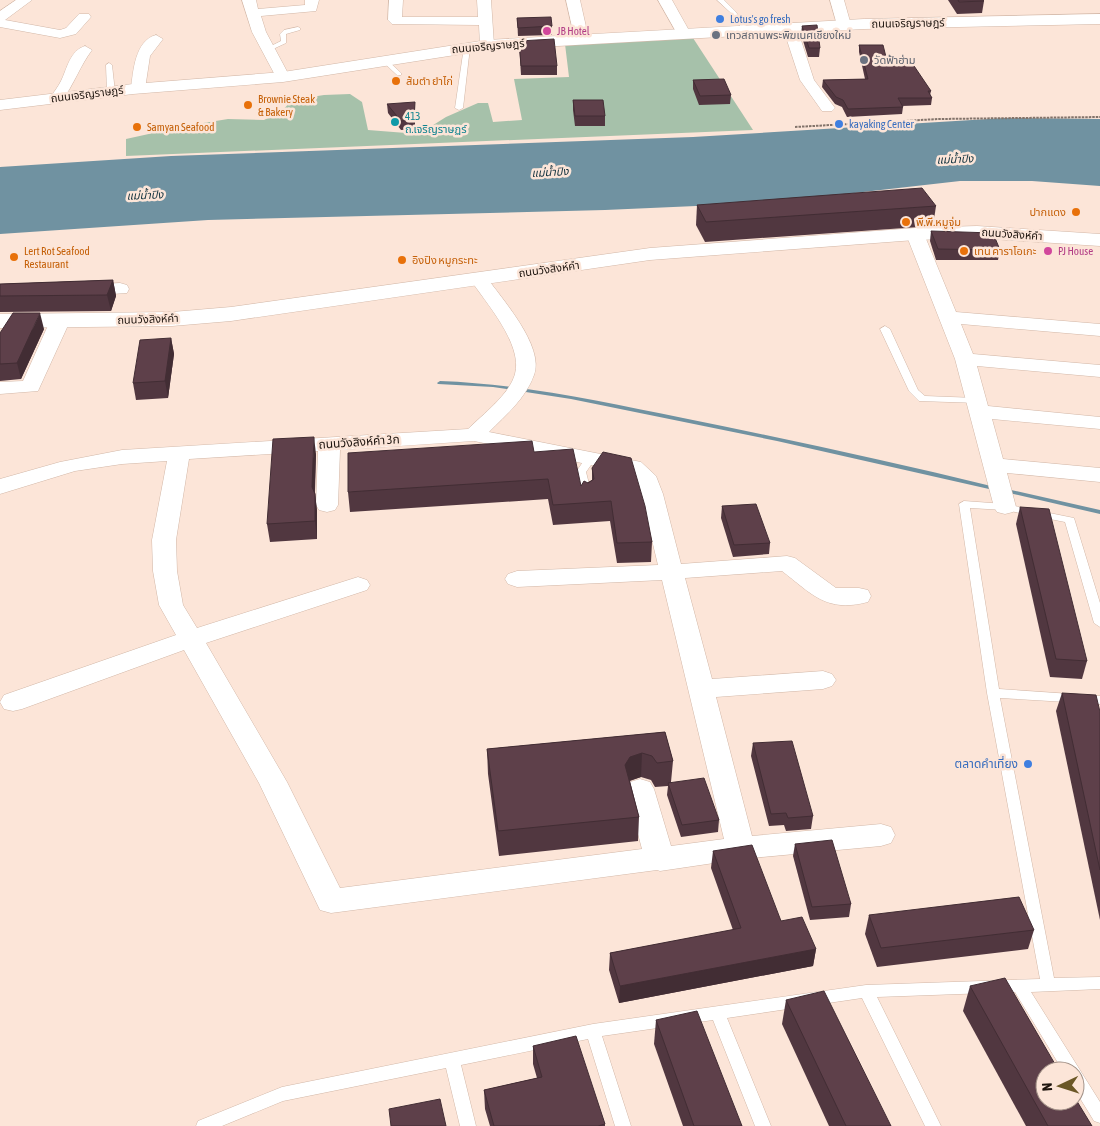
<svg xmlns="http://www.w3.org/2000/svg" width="1100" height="1126" viewBox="0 0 1100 1126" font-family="'Asap Condensed','Noto Sans Thai',sans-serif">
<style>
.forest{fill:#a6c1aa}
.water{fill:#7092a1}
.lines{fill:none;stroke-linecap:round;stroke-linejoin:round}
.stream{fill:#7092a1;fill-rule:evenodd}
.lane-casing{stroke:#d2b7a7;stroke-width:1}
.street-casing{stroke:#d2b7a7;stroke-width:1}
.secondary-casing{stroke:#d2b7a7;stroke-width:1}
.path{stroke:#82736a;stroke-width:2;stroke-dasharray:2.5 1;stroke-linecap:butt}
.lane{fill:#fff;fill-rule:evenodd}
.street{fill:#fff;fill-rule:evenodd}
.secondary{fill:#fff;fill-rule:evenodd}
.wall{fill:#513740}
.shaded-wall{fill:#422d34}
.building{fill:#5e404a;stroke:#422d34}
.shop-dot{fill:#3f7fe0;stroke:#fce5d8;stroke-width:2}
.hotel-dot{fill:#d1479c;stroke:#fce5d8;stroke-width:2}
.worship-dot{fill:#6b7280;stroke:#fce5d8;stroke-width:2}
.food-dot{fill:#e8710a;stroke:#fce5d8;stroke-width:2}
.culture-dot{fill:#0f9aa8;stroke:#fce5d8;stroke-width:2}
.labels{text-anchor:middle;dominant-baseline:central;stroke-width:5;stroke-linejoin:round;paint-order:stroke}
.far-shop-label{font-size:11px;fill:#366cbe;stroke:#fce5d8;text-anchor:start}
.far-street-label{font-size:11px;fill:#1e150f;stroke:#fce5d8}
.far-hotel-label{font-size:11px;fill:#b23c85;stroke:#fce5d8;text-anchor:start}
.far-worship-label{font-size:11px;fill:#5b616d;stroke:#fce5d8;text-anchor:start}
.far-food-label{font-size:11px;fill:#c56008;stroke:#fce5d8;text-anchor:start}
.far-culture-label{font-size:11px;fill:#0d838f;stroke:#fce5d8;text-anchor:start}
.far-water-label{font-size:11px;font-style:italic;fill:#0e2f3c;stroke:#fce5d8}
.street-label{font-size:12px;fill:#1e150f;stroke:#fce5d8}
.shop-label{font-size:12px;fill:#366cbe;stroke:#fce5d8;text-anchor:end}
</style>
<rect width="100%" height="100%" fill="#fce5d8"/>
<polygon class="forest" points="693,38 753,130 126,156 126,139 185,126 228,119 264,120 282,111 292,100 324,95 350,94 362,102 368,130 419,134 446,117 478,103 488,103 493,122 522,120 514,79 569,77 565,44"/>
<polygon class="water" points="1005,118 1100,119 1100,186 1032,181 960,181 766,203 605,210 208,220 0,234 0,167 171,156 693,137"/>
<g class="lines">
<g class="stream">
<path d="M440,381C522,384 603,402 683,418C786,439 889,461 991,486L992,487L989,489L777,441L571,399L493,387L438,384L437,383Z"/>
<polygon points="1011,490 1100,510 1100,514 1009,493 1008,492 1009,491"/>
</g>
<defs>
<g id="lane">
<polygon points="717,0 724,0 735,11 749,30 748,31 744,31 731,13"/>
<polygon points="298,27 300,28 300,30 286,34 286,43 271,50 267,50 267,48 281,41 280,34 284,30"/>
<polygon points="467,45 470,47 463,108 459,110 455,108 464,47"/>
<polygon points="382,59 386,59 401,73 401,75 397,75 382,61"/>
<polygon points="109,63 112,65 115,92 111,94 107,92 106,65"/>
<polygon points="885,326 890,329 918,390 925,396 976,398 981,401 979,403 919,401 909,391 880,329"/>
<polygon points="591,455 596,458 586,472 592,496 587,499 582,496 576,472 587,456"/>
<polygon points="964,501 1005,504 1074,518 1100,603 1100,627 1094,623 1065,522 1005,510 970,508 999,689 1100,696 1100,704 1000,698 1054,978 1100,977 1100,989 1031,992 1100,1102 1100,1123 1094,1121 1075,1090 1075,1071 1063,1071 1015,992 877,997 941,1126 925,1126 862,998 727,1018 771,1126 755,1126 713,1020 602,1036 631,1126 615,1126 588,1039 461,1065 476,1126 460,1126 446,1068 283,1101 222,1126 196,1126 198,1121 282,1087 593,1024 866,985 1040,979 987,693 959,504"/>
</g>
<g id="street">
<polygon points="16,0 32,0 5,20 60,30 66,28 79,14 89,14 91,17 76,34 60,38 0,27 0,11"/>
<polygon points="242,0 256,0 258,9 305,5 305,0 319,0 316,11 261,16 266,32 290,77 288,80 278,80 276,77 252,32"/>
<polygon points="389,0 403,0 402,17 478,17 477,0 491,0 494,45 487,49 482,48 480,45 479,25 392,24 388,20"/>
<polygon points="566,0 580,0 589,40 587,43 582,44 575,40"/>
<polygon points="658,0 672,0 691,34 689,37 679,37"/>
<polygon points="830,0 844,0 851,25 849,28 839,28 837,25"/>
<polygon points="790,24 797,28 814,80 835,108 832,111 822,111 800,80 783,28"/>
<path d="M156,35L163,39L150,56L145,89L143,92H133L131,89C133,72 135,40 156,35Z"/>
<path d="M85,46L92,50C80,66 74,84 62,101H52L50,98C53,93 58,87 61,81C67,69 70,50 85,46Z"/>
<polygon points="915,229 921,230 924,234 956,312 1100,324 1100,336 961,324 973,354 1100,365 1100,377 977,366 988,406 1100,417 1100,429 992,419 1003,459 1100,468 1100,482 1007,473 1016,507 1013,512 1005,514 997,512 994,507 955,359 906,234 909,230"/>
<path d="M479,273L485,275C501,298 545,346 534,375C526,398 506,415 489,432L641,462L656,476L663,494L681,564L787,556L795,558L836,588H859L868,590L871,596L868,602C826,613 812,594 782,571L685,578L712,679L823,671L832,674L836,680L832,686L823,689L716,697L752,836L881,824L891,827L895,835L891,843L881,846L741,859L660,871L657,870L331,913L320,910L259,783L184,650L22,709L13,711L4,709L0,702L4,695L176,635L159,605L153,571L152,540L167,461L122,464L75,471L0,494V479L60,462L122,450L468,429C483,414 509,395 515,374C523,344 486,303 470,279L473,275ZM474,441L626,472L635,479L641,494L658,565L517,571L508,574L505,579L508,584L517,587L662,580L724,839L671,846L654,789L650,782L640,779L630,782L626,789L642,849L340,888L287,782L206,643L367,590L370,585L367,580L358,577L197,628L183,605L177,571L176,540L189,459L318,451L316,505L319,510L327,512L335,510L338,505L340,450Z"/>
<polygon points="120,283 127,285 129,289 127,293 82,296 75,294 73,290 75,286"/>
<polygon points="60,315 67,317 70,321 38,391 0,394 0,382 23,381 50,321 53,317"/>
</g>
<g id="secondary">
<polygon points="1100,14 1100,24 864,29 487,50 283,82 133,94 0,110 0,100 133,84 283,72 487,40 864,19"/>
<polygon points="977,226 1100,234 1100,246 977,238 915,240 650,260 231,321 172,326 0,328 0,314 172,312 231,307 650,248 915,228"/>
</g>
</defs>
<use href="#lane" class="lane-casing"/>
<use href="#street" class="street-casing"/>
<use href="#secondary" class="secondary-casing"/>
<polyline class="path" points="795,127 939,119 1100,117"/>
<use href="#lane" class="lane"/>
<use href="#street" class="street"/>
<use href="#secondary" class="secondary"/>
</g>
<g class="wall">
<polygon points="948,0 983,0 984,1 982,13 957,14"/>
<polygon points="517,18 552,26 552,35 518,36"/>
<polygon points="802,26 820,48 819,57 808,57 801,34"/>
<polygon points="519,41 557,66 557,75 521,75"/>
<polygon points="859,45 886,57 931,91 930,95 932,98 931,105 902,106 903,107 902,114 847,117 842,107 835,104 822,87 823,80 865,79 859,52"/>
<polygon points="693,80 731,95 730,104 699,105 693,89"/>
<polygon points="573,100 605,116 605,126 575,126 573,110"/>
<polygon points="387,104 415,112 415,129 401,130 388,113"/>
<polygon points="697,205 936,206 933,226 705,242 696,225"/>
<polygon points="931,231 1000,250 998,260 936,260 930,241"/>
<polygon points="113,280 116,296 111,311 0,312 0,284"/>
<polygon points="44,329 21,379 0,381 0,333"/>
<polygon points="171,338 174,354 168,398 136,400 133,383"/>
<polygon points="534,452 581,486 592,480 592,468 652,542 651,562 617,563 610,521 553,525 548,499 350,512 348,492"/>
<polygon points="316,454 315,492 317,511 317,539 270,542 267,524"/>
<polygon points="722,506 770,543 769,554 733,557 721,518"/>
<polygon points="1020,507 1087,661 1082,679 1050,677 1016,524"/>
<polygon points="1062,693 1100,712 1100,920 1056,711"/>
<polygon points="665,732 673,761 671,782 719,820 718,832 681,837 667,795 668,786 655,787 651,780 641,777 630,781 639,817 638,841 499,856 488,774 487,749"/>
<polygon points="753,743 813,816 811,829 786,831 784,825 769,826 751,756"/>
<polygon points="795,844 851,904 849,917 810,920 793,856"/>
<polygon points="713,851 781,921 816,949 813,966 619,1003 609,970 610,953 733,930 711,868"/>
<polygon points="869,915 1034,930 1028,949 877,967 865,934"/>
<polygon points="970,986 1092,1126 1026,1126 963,1011"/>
<polygon points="786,1000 891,1126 829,1126 782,1024"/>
<polygon points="656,1020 742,1126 683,1126 654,1044"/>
<polygon points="533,1046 605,1124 605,1126 490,1126 485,1109 484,1090 537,1078 533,1064"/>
</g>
<g class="shaded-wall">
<polygon points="415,102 415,129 414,120"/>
<polygon points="113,280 116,296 111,311 107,295"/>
<polygon points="40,313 44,329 21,379 17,363"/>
<polygon points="171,338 174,354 168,398 165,381"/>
<polygon points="314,437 316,454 314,505 312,487"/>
<polygon points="315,494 317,511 317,539 315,521"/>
<polygon points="642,753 641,777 628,781 625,765 630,757"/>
<polygon points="816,949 813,966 619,1003 620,986"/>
</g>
<g class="building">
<polygon points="958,0 983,0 984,1 959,2"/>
<polygon points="551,17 552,26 518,28 517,18"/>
<polygon points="817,25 820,48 809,48 802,26"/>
<polygon points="554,39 557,66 521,66 519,41"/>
<polygon points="859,45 883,45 886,57 908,57 931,91 928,91 932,98 898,98 903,107 848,109 843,100 836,97 823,80 868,79"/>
<polygon points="724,79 731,95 700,96 693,80"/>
<polygon points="573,100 603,100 605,116 575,116"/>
<polygon points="415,102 414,120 401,121 387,104"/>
<polygon points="922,188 936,206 706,222 697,205"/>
<polygon points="931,231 993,233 1000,250 938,249"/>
<polygon points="113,280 107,295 0,296 0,284"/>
<polygon points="13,313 40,313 17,363 0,364 0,333"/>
<polygon points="171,338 165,381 133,383 140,340"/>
<polygon points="314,437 312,487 315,494 315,521 267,524 273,439"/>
<polygon points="532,441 534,452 573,449 581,486 584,481 588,483 594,479 592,468 603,452 631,458 645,506 652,542 617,543 611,501 553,505 548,479 348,492 348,453"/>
<polygon points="756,504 770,543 734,545 722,506"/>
<polygon points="1020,507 1049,509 1087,661 1056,659"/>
<polygon points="1062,693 1096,695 1100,712 1100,870"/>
<polygon points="665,732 673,761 657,763 652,756 642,753 630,757 625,765 639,817 498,831 487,749"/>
<polygon points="792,741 813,816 788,818 786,813 771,814 753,743"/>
<polygon points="704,778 719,820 682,825 668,783"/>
<polygon points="832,840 851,904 812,907 795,844"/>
<polygon points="752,845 781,921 802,917 816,949 620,986 610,953 741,928 713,851"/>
<polygon points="1019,897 1034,930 881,948 869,915"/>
<polygon points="1005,978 1059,1071 1045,1071 1045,1101 1075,1101 1075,1098 1092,1126 1048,1126 970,986"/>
<polygon points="824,991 891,1126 846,1126 786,1000"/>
<polygon points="697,1011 742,1126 694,1126 656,1020"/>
<polygon points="576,1036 605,1124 598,1126 494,1126 484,1090 542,1077 533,1046"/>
<polygon points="440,1099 446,1126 391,1126 389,1109"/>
</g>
<g class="shop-dot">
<circle cx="720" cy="19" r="5"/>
<circle cx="839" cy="124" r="5"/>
<circle cx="1028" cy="764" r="5"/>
</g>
<g class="hotel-dot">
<circle cx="547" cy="31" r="5"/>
<circle cx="1048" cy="251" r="5"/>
</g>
<g class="worship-dot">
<circle cx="716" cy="35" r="5"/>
<circle cx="864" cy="60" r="5"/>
</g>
<g class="food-dot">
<circle cx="396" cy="81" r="5"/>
<circle cx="248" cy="105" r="5"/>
<circle cx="137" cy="127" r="5"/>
<circle cx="1076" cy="212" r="5"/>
<circle cx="906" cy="222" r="5"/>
<circle cx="964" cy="251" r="5"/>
<circle cx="14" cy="257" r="5"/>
<circle cx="402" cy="260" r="5"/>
</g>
<circle class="culture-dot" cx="395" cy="122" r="5"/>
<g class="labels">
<g class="far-shop-label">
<text x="730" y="19">Lotus's go fresh</text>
<text x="849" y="124">kayaking Center</text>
</g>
<g class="far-street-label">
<text transform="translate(908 23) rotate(-1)">ถนนเจริญราษฎร์</text>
<text transform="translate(488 46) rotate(-5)">ถนนเจริญราษฎร์</text>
<text transform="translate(87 94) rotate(-7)">ถนนเจริญราษฎร์</text>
<text transform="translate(1012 234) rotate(4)">ถนนวังสิงห์คำ</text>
<text transform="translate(549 269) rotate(-8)">ถนนวังสิงห์คำ</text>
<text transform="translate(148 319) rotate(-2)">ถนนวังสิงห์คำ</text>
</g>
<g class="far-hotel-label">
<text x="557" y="31">JB Hotel</text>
<text x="1058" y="251">PJ House</text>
</g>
<g class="far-worship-label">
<text x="726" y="35">เทวสถานพระพิฆเนศเชียงใหม่</text>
<text x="874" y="60">วัดฟ้าฮ่าม</text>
</g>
<g class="far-food-label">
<text x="406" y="81">ส้มตำ ยำไก่</text>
<text x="258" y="99">Brownie Steak<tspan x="258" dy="13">&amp; Bakery</tspan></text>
<text x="147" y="127">Samyan Seafood</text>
<text x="1066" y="212" text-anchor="end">ปากแดง</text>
<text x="916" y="222">พี.พี.หมูจุ่ม</text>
<text x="24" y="251">Lert Rot Seafood<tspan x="24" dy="13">Restaurant</tspan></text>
<text x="974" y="251">เทน คาราโอเกะ</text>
<text x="412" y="260">อิงปิง หมูกระทะ</text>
</g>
<g class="far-culture-label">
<text x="405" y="116">413<tspan x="405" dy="13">ถ.เจริญราษฏร์</tspan></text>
</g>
<g class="far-water-label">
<text transform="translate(955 159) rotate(-2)">แม่น้ำปิง</text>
<text transform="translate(550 172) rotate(-3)">แม่น้ำปิง</text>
<text transform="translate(145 195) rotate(-2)">แม่น้ำปิง</text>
</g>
<g class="street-label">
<text transform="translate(359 442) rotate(-4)">ถนนวังสิงห์คำ 3ก</text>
</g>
<g class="shop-label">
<text x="1018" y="764">ตลาดคำเที่ยง</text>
</g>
</g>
<g transform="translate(1060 1086) rotate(266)"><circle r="24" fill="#fce5d8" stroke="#a39288"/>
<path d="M0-4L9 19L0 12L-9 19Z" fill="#6b5726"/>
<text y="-8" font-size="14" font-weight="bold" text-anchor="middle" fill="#1e150f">N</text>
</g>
</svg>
